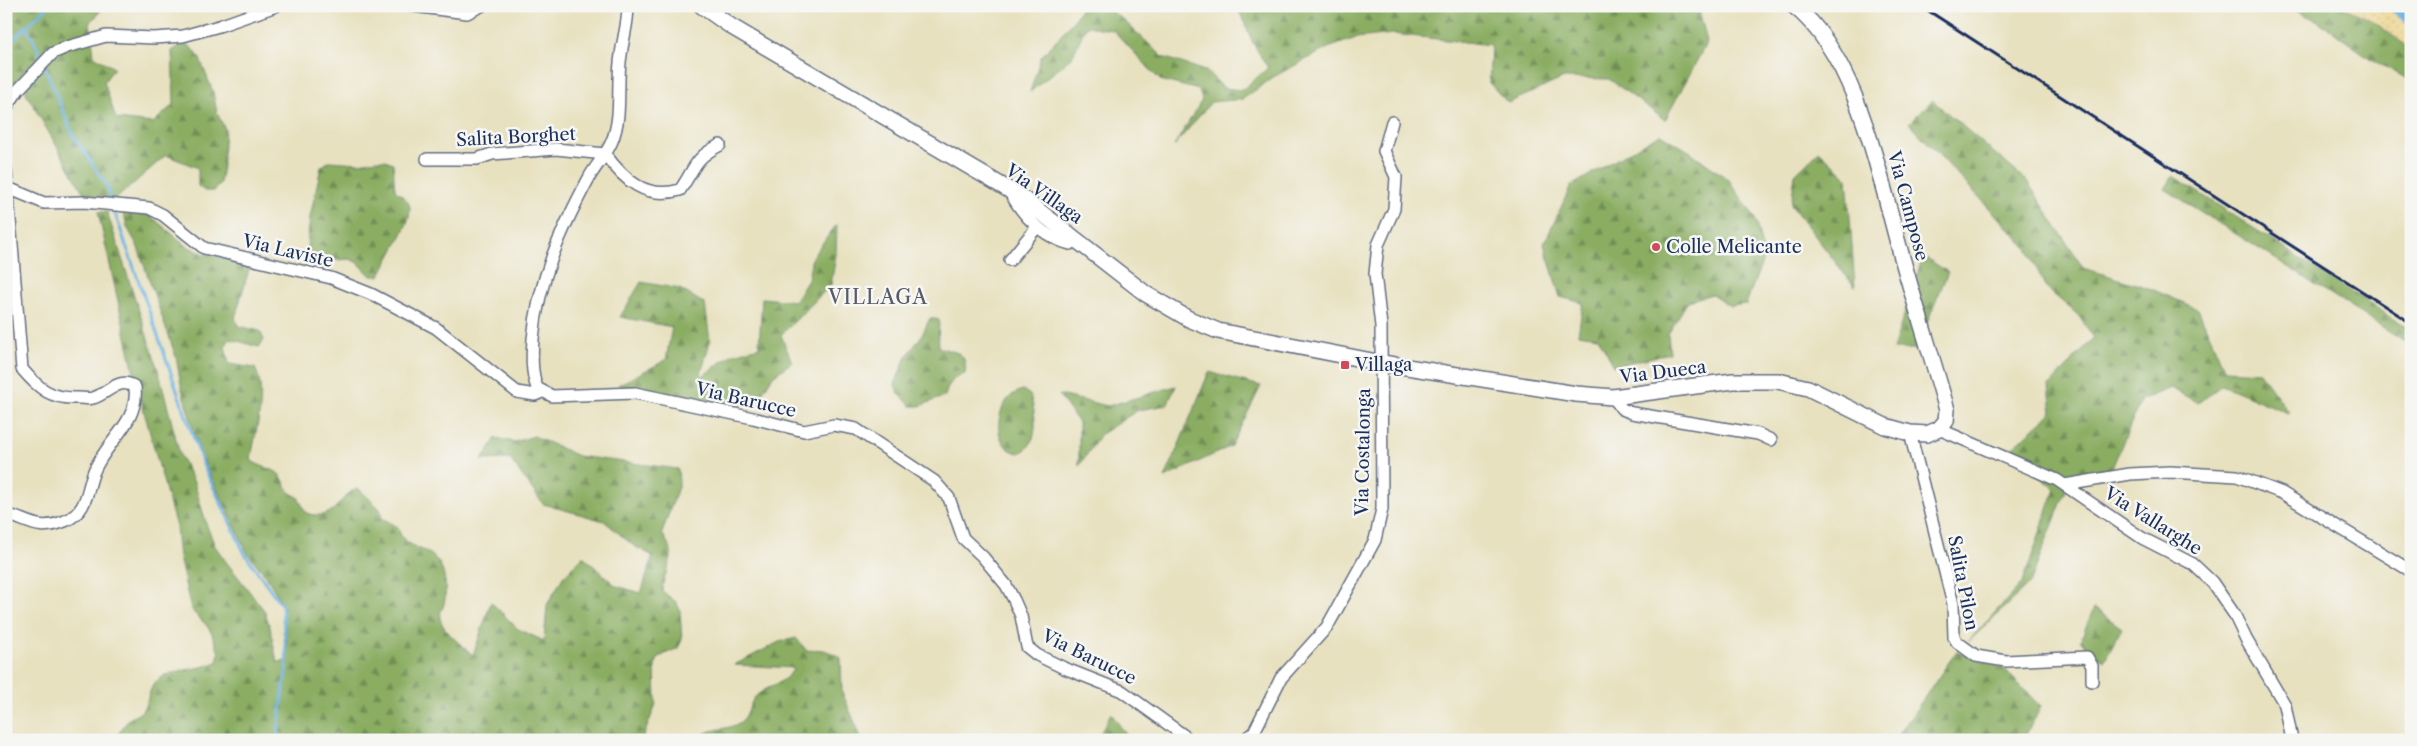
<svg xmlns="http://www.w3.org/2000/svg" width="2417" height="746" viewBox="0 0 2417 746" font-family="'Libre Caslon Text',serif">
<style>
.forest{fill:url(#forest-firs);stroke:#526e60}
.sand{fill:url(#sand-dots);stroke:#84847e}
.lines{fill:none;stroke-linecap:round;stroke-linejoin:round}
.stream{stroke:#6db3e4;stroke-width:3}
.river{stroke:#6db3e4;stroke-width:18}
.street-casing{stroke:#636d80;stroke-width:14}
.secondary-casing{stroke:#636d80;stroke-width:18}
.street{stroke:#fff;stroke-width:11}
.secondary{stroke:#fff;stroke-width:15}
.rail{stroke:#1b2f5e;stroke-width:3}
.poi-dot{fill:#d1495b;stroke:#f6f6f2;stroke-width:2}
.labels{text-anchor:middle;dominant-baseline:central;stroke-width:5;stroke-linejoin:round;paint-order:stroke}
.street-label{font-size:18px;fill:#1b2f5e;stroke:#f6f6f2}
.poi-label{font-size:18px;fill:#1b2f5e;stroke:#f6f6f2;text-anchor:start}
.quarter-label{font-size:20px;letter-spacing:1px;fill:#5a5a69;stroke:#f6f6f2}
</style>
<defs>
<pattern id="forest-firs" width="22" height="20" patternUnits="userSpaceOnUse" patternTransform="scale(1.25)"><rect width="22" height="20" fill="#8aad62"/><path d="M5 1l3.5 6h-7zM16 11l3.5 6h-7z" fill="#708d54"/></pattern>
<pattern id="sand-dots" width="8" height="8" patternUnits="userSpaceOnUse" patternTransform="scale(1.25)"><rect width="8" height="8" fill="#eeda9e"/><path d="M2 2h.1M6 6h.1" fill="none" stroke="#ccbb8a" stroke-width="1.8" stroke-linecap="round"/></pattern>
</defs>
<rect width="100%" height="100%" fill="#f6f6f2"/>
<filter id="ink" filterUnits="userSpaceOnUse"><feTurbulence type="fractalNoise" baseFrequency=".02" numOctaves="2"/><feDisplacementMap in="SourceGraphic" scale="10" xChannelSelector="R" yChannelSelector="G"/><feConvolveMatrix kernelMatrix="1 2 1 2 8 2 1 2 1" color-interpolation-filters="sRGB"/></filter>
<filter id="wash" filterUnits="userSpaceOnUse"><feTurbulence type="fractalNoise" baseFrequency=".0096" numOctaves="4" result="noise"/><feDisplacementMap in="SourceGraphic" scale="20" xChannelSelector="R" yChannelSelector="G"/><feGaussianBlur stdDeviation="1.12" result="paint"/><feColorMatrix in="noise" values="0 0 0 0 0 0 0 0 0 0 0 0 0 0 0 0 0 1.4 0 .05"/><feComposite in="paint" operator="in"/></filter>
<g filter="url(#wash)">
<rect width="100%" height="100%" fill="#e8e1c0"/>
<g class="forest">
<polygon points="6,6 103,6 97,16 90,21 94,56 114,68 104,82 116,119 153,123 174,104 172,51 179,46 188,45 195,51 200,59 213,92 217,113 225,129 222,172 220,183 214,191 205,191 198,186 198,168 166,155 116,199 86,197 26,93 30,64 6,94"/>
<polygon points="1082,6 1103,6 1121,18 1163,57 1206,71 1224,88 1242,90 1268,68 1253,43 1238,8 1230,6 1698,6 1707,42 1665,120 1609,79 1564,78 1508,103 1489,83 1491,45 1393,34 1356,38 1328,48 1275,76 1243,99 1211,102 1174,146 1202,100 1199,90 1160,80 1113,30 1086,26 1072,57 1030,92 1041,57 1074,20"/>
<polygon points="2286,6 2341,6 2370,19 2411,49 2411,81 2371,59 2318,21"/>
<polygon points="1932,100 2027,181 2083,268 2149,288 2198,309 2225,370 2260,372 2290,414 2222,385 2198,403 2171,388 2141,400 2112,468 2072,475 2030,583 1968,642 2023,582 2055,489 2010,450 2052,412 2049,386 2094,338 2078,315 2046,288 2027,248 1909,123"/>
<polygon points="1660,134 1689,151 1729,180 1755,218 1764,257 1746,304 1730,306 1712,294 1688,301 1668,334 1670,353 1614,366 1598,337 1578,334 1583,303 1560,297 1544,244 1571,186"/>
<polygon points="1819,151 1847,177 1855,287 1791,205 1795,174"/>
<path d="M376,160H385L393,163L395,190C399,194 407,199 409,204C416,219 386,259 380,276H371L358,263L350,259L323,261L311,253L307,247L310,217L321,167L329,161L359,163Z"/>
<polygon points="2173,176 2411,330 2411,345 2165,189"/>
<path d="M118,204L148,214L187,246L199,252L228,260L251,262L235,318L239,326L260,331L264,340L259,347L230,339L225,346L229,364L255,368C268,395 255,431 251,460C260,468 272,467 280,475C284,480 286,488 290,493L298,497L306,513C337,523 337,496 358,488L380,509L382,518L398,527C402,550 428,545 439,563C446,575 447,591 444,604C443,608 440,612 440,615C438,628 464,647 473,655L491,602L518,629L544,641L547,605L563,577L583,556L616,586L641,593L653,556L634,546L604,521L543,504L510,459L482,460L496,438L514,442L534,436L578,456L678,469L679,484L662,533C665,539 670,545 671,552C673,561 662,578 662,591L676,602L680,610L682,640L678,648L659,657L655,665L656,704L642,740H110C120,734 122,728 128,720C132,716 140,715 143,709C150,699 148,687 159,679C172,669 201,670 217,662L219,653L212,634L207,626L194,613L190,605L179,557L176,527L138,390L98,212H107L159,373L180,455L194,482L207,526L215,546L227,563L264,610L270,627L277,662L286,661L287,643L281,602L266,576L248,554L201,456L182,390L176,357L137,245L127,227L125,218Z"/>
<polygon points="837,224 836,255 831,285 781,335 792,362 773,376 759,398 735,408 618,385 666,360 672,327 620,317 641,282 680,289 705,304 710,341 700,378 731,355 759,347 762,298 795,301 808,280 812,257"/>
<polygon points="1923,256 1948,272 1916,349 1893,349"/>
<path d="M930,318L939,320L938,347C955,353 968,350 965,374C952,378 949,383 945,396L920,406H911L898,393L895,384L905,359L922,335Z"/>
<polygon points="1209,372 1261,386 1231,446 1165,478"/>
<polygon points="1176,386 1167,405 1138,410 1101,434 1079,466 1079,423 1059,395 1108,406"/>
<path d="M1023,390L1030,395C1036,413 1041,445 1019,453C989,449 994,396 1023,390Z"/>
<polygon points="2094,608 2122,628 2104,661 2080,641"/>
<path d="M796,638L807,651C820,647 829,651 841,658L842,692L862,740H697C709,726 724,732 739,723C750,716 748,703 757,695C770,685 786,683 794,668L734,665L779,642Z"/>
<polygon points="1956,652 2003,668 2041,707 2023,740 1895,740"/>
<polygon points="1111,713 1130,740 1097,740"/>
</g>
<polygon class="sand" points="2341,6 2411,6 2411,49 2370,19"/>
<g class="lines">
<g class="stream">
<polyline points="25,28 32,36 43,61"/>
<polyline points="6,45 49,6"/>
<polyline points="45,67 73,135 107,186 111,202"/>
<polyline points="113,208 204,467 245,554 282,606 287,664 277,740"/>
</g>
<polyline class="river" points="2399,6 2411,16"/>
</g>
</g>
<g filter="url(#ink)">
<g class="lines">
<defs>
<g id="street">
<polyline points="413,6 467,13 481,6"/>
<path d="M628,6C628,24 623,38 621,55C616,82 623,115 612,141C607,154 597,164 590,176C562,228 538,280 533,339C532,356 531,371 537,388L552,396L635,393L753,418L804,431L834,425L856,429L934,481L949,498L963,538L983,557L1006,585L1014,600L1021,616L1027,647L1037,655L1064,668L1122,691L1190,740"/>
<polyline points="6,108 18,90 53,53 67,47 106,36 154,38 183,36 219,26 276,6"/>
<path d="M427,159H477L492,154L556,149L605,154C624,180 646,200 680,190C696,167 693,159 720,145"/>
<path d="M6,170L22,369C39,389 51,399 78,398C83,398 89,399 93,398C109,393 119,376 135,387C139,423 107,440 94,471C86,492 88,511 65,521C38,532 30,521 6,514"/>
<polyline points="8,188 44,203 84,202 149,208 163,215 204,248 331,278 371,294 436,328 517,392 535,395 542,392"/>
<path d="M1008,189C1022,215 1041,236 1070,244L1078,240"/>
<polyline points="1010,260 1037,227"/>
<polyline points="1613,397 1622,409 1632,413 1758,434 1771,440"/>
<polyline points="1939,429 2057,480 2142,538 2193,564 2212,582 2234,614 2246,639 2285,705 2292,740"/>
<polyline points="1910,433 1953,604 1954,637 1957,642 1976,656 2006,661 2087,657 2092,666 2092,681"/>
<polyline points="2065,485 2130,474 2170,472 2237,476 2282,493 2411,571"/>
<polyline points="1244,740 1254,732 1281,678 1327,627 1375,540 1382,509 1381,326 1375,274 1378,245 1394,209 1396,177 1384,151 1392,122"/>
</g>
<path id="secondary" d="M702,6L732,27L1021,197L1146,294L1189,319L1218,331L1382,363L1576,394L1613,397L1733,381H1778L1808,388L1885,426L1910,433L1927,434L1939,429L1946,421L1947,410C1933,360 1917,311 1903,261C1880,183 1860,58 1794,6"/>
</defs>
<use href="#street" class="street-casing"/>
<use href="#secondary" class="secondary-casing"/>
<use href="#street" class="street"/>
<use href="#secondary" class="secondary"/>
<polyline class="rail" points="1921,6 2411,323"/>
</g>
</g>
<g class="poi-dot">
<circle cx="1656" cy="247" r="5"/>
<rect x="1340" y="360" width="10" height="10" rx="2.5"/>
</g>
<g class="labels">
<g class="street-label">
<text transform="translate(516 137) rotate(-3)">Salita Borghet</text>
<text transform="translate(1044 194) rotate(35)">Via Villaga</text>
<text transform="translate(1908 206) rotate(75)">Via Campose</text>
<text transform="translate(288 251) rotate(13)">Via Laviste</text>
<text transform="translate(1663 372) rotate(-7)">Via Dueca</text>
<text transform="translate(746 400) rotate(13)">Via Barucce</text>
<text transform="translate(1363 452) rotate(-89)">Via Costalonga</text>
<text transform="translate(2153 521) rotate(32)">Via Vallarghe</text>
<text transform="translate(1963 583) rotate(79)">Salita Pilon</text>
<text transform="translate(1089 657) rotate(26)">Via Barucce</text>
</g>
<g class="poi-label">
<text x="1666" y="247">Colle Melicante</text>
<text x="1355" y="365">Villaga</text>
</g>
<g class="quarter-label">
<text x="878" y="297">VILLAGA</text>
</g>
</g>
<rect width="2417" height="746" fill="none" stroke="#f6f6f2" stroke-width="25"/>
</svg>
